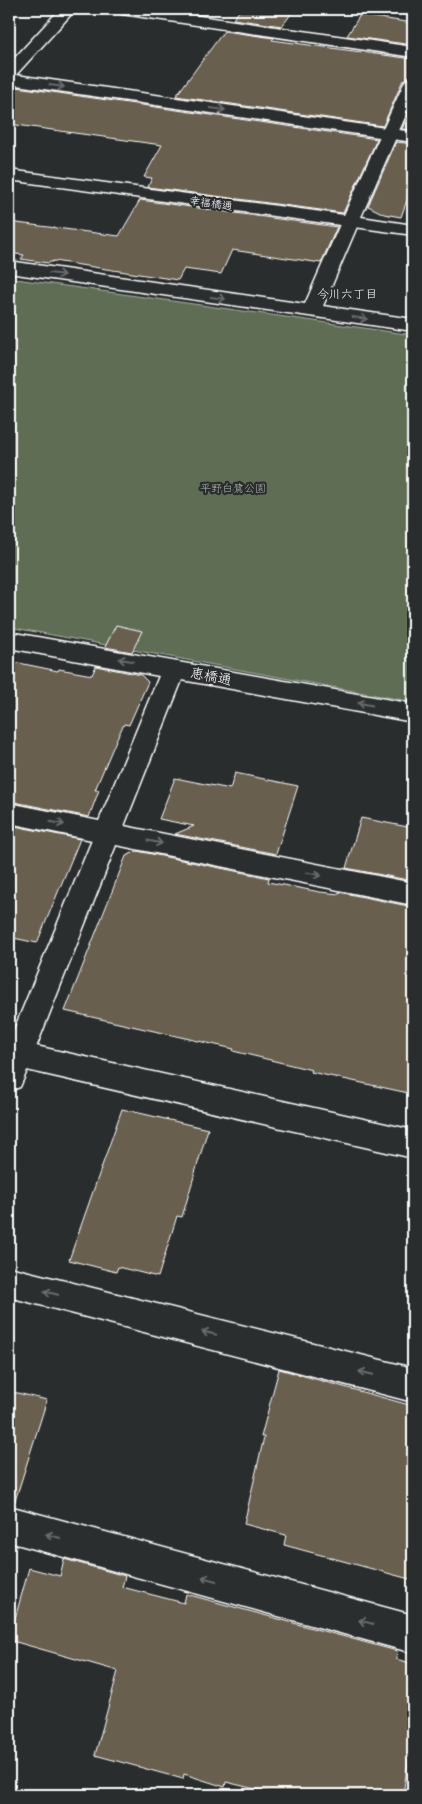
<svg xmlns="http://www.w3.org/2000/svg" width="422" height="1804" viewBox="0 0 422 1804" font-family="Delius,'Klee One',sans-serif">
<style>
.green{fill:#5e6d55;stroke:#aeb6aa}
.building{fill:#685e50;stroke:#fff}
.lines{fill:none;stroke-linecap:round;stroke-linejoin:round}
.street-casing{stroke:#fff;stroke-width:3}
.secondary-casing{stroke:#fff;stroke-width:3}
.street{fill:#2a2d2e;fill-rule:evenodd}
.secondary{fill:#2a2d2e;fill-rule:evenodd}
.oneway{stroke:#6a6c6d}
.labels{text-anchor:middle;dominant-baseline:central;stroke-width:4.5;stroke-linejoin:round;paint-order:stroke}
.far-street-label{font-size:11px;fill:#fff;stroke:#2a2d2e}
.far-park-label{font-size:11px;fill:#aeb6aa;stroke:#2a2d2e}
.far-neighbourhood-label{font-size:12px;fill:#fff;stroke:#2a2d2e}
.street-label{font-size:14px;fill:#fff;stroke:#2a2d2e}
</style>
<rect width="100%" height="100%" fill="#2a2d2e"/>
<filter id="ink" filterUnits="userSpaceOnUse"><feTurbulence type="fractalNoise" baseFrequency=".02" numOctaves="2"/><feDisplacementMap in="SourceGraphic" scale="10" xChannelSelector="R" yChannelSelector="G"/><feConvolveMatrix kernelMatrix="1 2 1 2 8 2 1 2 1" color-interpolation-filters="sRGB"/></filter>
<g filter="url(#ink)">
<polygon class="green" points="9,278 413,335 413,702 9,627"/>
<g class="building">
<polygon points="241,9 295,9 282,26 233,19"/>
<polygon points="360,15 413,23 413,45 347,36"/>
<polygon points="224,31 274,38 272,40 413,59 413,74 403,80 383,126 176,96"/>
<polygon points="9,86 31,89 377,139 343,213 148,187 152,178 144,177 162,145 9,124"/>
<polygon points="413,103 413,130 402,129"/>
<polygon points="396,142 413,144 413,183 401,217 384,214 368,206"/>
<polygon points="140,200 337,227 321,263 232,250 221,274 184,269 178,280 54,261 48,263 21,259 24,255 9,253 9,222 119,236"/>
<polygon points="116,625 142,631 132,652 105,647"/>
<polygon points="9,661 58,671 59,669 92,675 96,666 141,675 148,682 129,725 124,724 117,738 95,790 99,790 89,817 9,801"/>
<polygon points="235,773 298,786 276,854 175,834 194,826 159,819 175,778 230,789"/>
<polygon points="361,818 413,828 413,881 346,868"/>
<polygon points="9,825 80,839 37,943 9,937"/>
<polygon points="137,851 269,878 268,882 320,892 339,894 339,892 413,907 413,1094 311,1072 312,1070 233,1051 234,1049 65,1011 126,856"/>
<polygon points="122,1109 208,1129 182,1217 177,1216 158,1277 118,1267 116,1272 69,1260"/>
<polygon points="279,1369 413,1406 413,1580 284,1545 286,1535 244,1524 264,1437 261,1437"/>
<polygon points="9,1391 47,1400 15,1501 9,1500"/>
<polygon points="64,1559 125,1576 122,1587 184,1603 186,1594 397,1651 396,1659 413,1664 413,1728 403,1795 280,1795 226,1782 225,1787 184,1774 183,1779 95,1755 118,1671 9,1640 29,1568 60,1576"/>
</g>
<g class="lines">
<defs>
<g id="street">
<polygon points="114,9 151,9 413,47 413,57 122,14"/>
<polygon points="9,74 413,132 413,142 9,84"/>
<polygon points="350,217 356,218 359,222 323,306 413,319 413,331 9,273 9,261 305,304 341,222 344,218"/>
<polygon points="9,632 413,704 413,722 182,680 124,826 413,883 413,905 116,845 24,1078 20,1087 9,1091 9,1042 92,840 9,823 9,803 99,821 159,676 9,648"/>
<polygon points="9,1267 413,1368 413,1402 9,1297"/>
<polygon points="9,1506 413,1615 413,1653 9,1542"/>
</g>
<g id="secondary">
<polygon points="60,9 76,9 15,76 9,78 9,64"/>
<polygon points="413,76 413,99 361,217 413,225 413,235 9,180 9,170 344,215 405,81"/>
<polygon points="9,1040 413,1130 413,1158 9,1066"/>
</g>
</defs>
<use href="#street" class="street-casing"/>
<use href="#secondary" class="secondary-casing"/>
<use href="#street" class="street"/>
<use href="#secondary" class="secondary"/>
</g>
<defs><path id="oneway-shaft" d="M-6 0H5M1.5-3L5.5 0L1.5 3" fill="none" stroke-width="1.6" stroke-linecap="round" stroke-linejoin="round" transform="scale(1.25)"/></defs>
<g class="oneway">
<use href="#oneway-shaft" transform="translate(57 86) rotate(8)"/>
<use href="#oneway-shaft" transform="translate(218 109) rotate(8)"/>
<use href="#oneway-shaft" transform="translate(57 274) rotate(8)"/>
<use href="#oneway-shaft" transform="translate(218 298) rotate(8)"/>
<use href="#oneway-shaft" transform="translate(360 318) rotate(8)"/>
<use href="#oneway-shaft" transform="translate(126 660) rotate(-170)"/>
<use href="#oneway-shaft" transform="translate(365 704) rotate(-169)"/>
<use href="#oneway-shaft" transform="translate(57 823) rotate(11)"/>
<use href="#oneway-shaft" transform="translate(155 842) rotate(11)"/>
<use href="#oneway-shaft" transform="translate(314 874) rotate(11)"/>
<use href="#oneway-shaft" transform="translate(51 1293) rotate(-166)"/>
<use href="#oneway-shaft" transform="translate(209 1333) rotate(-166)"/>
<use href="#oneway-shaft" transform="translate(366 1373) rotate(-166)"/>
<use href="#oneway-shaft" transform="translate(53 1536) rotate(-165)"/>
<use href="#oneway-shaft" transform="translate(209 1579) rotate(-165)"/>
<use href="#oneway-shaft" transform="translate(366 1622) rotate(-165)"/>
</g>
</g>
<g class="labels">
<g class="far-street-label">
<text transform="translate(211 203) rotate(8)">幸福橋通</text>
</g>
<g class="far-park-label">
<text x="233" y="488">平野白鷺公園</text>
</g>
<g class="far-neighbourhood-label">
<text x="347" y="293">今川六丁目</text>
</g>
<g class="street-label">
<text transform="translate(211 676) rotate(11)">恵橋通</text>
</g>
</g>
<rect width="422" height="1804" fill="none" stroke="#2a2d2e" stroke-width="30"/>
<rect x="15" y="15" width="392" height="1774" fill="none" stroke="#fff" stroke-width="2" filter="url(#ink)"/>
</svg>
